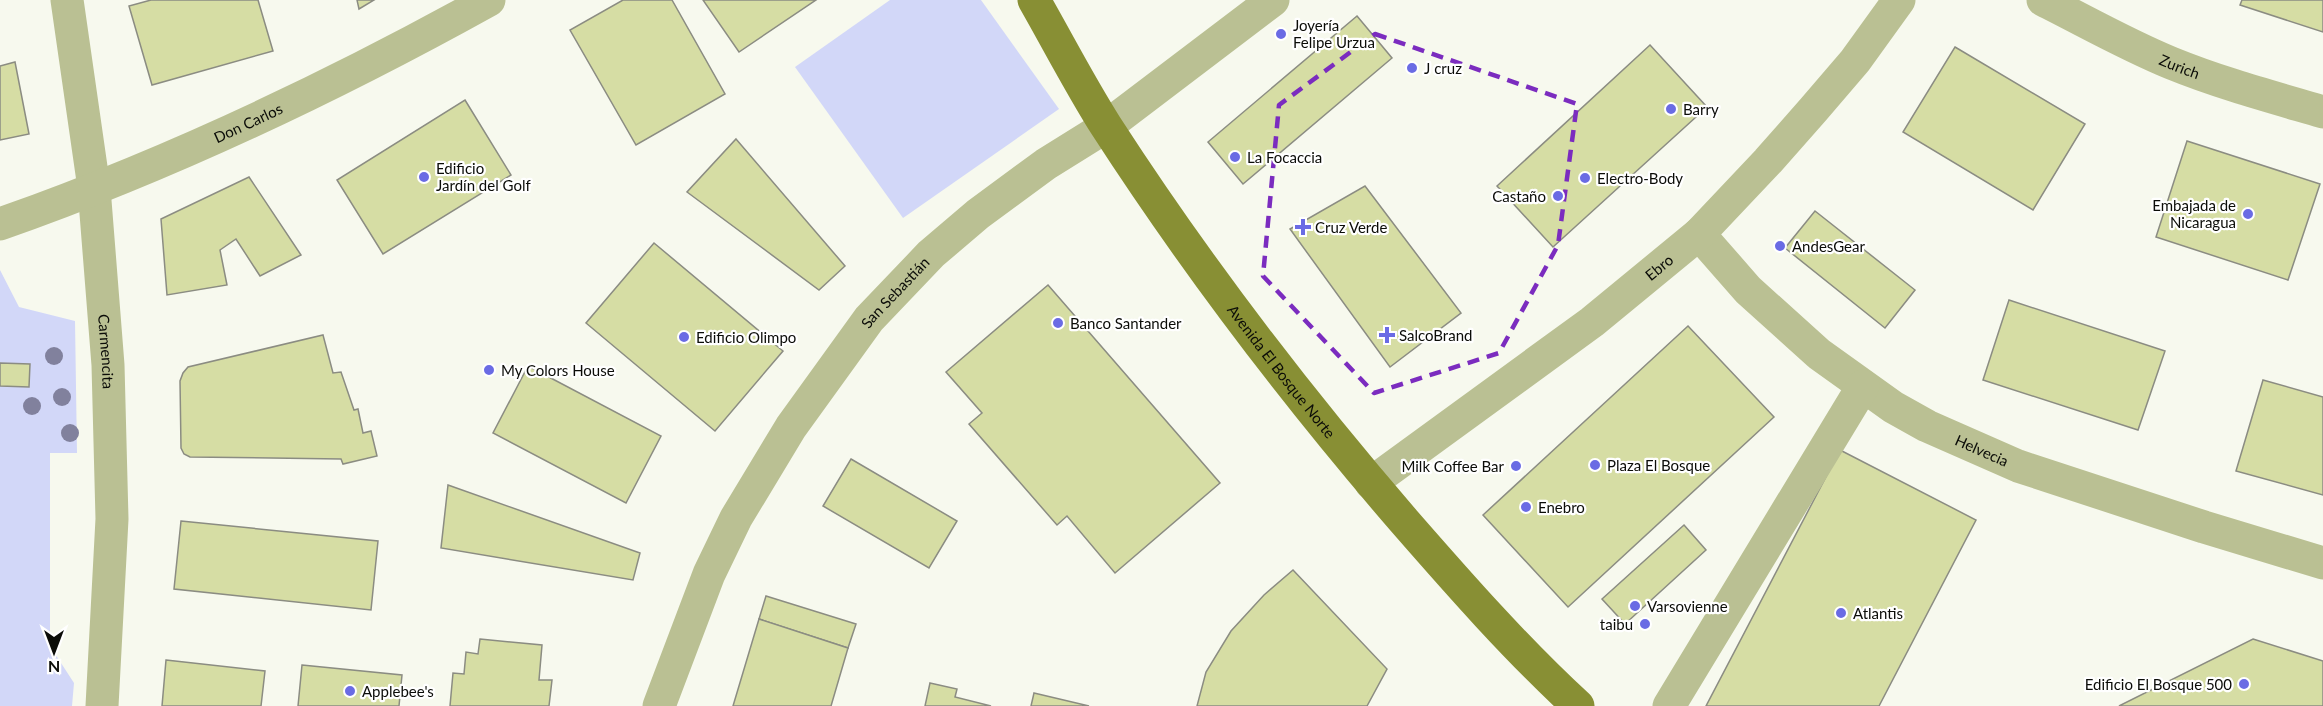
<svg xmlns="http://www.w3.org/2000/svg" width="2323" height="706" viewBox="0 0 2323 706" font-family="Lato,sans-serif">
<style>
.green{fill:#d2d7f8}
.building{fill:#d6dda4;stroke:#8b8c82;stroke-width:1.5}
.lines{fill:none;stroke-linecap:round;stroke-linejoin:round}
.minor{stroke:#bac093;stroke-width:33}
.major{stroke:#888f34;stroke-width:33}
.tree{fill:#81819d}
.marked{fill:none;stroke:#7b2cbf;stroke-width:4.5;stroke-dasharray:12 8;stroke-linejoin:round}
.poi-dot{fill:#6a6be4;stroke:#fff;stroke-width:2}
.labels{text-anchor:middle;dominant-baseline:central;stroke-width:4.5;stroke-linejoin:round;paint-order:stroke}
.poi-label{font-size:15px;fill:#0b0c08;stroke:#fff;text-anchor:start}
.street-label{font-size:15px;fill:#0b0c08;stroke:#fff}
</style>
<rect width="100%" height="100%" fill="#f7f9ee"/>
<g class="green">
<polygon points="890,0 981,0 1059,109 903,218 795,67"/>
<polygon points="0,270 19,307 75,321 77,453 50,453 50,646 74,683 72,706 0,706"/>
</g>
<g class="building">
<polygon points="151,0 258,0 273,51 152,85 129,6"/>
<polygon points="357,0 374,0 359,9"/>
<polygon points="623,0 672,0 725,94 636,145 570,30"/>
<polygon points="703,0 816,0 739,52"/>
<polygon points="2242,0 2323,0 2323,32 2240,5"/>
<polygon points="1357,16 1392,58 1243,184 1208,142"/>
<polygon points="1650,45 1707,107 1553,247 1497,186"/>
<polygon points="1955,47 2085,124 2033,210 1903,132"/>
<polygon points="15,62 29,134 0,140 0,66"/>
<polygon points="465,100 511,175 383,254 337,180"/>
<polygon points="736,139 845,266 819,290 687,192"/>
<polygon points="2187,141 2320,184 2288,280 2156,237"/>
<polygon points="249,177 301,255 260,276 236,239 220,250 227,285 167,295 161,219"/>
<polygon points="1365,186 1461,313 1390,367 1290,229"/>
<polygon points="1815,211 1915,290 1885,328 1785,248"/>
<polygon points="654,243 783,351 715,431 586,323"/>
<polygon points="1048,285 1220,483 1115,573 1067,516 1057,525 969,424 982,413 946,372"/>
<polygon points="2009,300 2165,351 2138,430 1983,380"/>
<polygon points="1688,326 1774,417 1568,607 1483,515"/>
<polygon points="323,335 333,373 341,372 354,410 358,409 363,433 371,431 377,456 343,464 341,459 190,457 184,454 181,448 180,381 183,373 188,367"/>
<polygon points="0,363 30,364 29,387 0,386"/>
<polygon points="528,366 661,436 626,503 493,433"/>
<polygon points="2263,380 2323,397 2323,495 2236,471"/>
<polygon points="1840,450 1976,520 1879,706 1706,706"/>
<polygon points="851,459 957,521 929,568 823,506"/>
<polygon points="448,485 640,553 633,580 441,548"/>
<polygon points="181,521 378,541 371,610 174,589"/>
<polygon points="1684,525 1706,550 1625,624 1602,599"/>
<polygon points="1293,570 1387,669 1367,706 1197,706 1206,672 1231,631 1264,595"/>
<polygon points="766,596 856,624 848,648 759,619"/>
<polygon points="759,619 848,648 831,706 733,706"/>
<polygon points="480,639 542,645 539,680 552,680 549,706 450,706 453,673 464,674 466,652 478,654"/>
<polygon points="2253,639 2323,661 2323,706 2119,706"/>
<polygon points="166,660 265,671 261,706 162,706"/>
<polygon points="302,665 402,675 399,706 298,706"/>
<polygon points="930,683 957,689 955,697 991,706 925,706"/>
<polygon points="1034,693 1089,706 1031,706"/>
</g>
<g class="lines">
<g class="minor">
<path id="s1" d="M67,0L94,188L108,365L112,519L102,706"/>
<path id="s2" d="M2043,0C2085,21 2127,45 2171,63C2220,83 2272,97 2323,112"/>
<path id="s3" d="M0,224C168,165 334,86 489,0"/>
<path id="s4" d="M1699,234L1748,290L1819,354L1893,407L1927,426L2018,466L2204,527L2323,563"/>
<path id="s5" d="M1371,483L1592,322L1699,234L1768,161L1813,110L1855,61L1899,0"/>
<path id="s6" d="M659,706L709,574L736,518L791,427L869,319L931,254L978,214L1046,164L1107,126L1273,0"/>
<polyline points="1669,706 1863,386"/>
</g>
<path class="major" id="s7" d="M1034,0C1058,42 1080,85 1106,126C1196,265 1296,396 1404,521C1459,584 1516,649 1578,706"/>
</g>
<g class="tree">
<circle cx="54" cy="356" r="9"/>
<circle cx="62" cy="397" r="9"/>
<circle cx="32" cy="406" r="9"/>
<circle cx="70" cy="433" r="9"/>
</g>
<path class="marked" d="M1375,34L1577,104L1558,245L1499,353L1374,393L1263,276L1279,105Z"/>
<g class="poi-dot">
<circle cx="1281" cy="34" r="6"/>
<circle cx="1412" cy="68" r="6"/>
<circle cx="1671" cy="109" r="6"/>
<circle cx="1235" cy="157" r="6"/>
<circle cx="424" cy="177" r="6"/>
<circle cx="1585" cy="178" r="6"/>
<circle cx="1558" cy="196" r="6"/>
<circle cx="2248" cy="214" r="6"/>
<path d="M1300 218h6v6h6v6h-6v6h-6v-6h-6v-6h6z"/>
<circle cx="1780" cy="246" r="6"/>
<circle cx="1058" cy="323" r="6"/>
<path d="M1384 326h6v6h6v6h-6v6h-6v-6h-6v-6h6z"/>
<circle cx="684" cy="337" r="6"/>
<circle cx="489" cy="370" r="6"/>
<circle cx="1595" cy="465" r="6"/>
<circle cx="1516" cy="466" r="6"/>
<circle cx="1526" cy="507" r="6"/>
<circle cx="1635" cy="606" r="6"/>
<circle cx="1841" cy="613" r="6"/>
<circle cx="1645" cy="624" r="6"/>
<circle cx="2244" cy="684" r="6"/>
<circle cx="350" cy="691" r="6"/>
</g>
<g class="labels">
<g class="poi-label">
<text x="1293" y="25">Joyería<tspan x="1293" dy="17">Felipe Urzua</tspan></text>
<text x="1424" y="68">J cruz</text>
<text x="1683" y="109">Barry</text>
<text x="1247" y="157">La Focaccia</text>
<text x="436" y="168">Edificio<tspan x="436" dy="17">Jardín del Golf</tspan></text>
<text x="1597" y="178">Electro-Body</text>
<text x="1546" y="196" text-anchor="end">Castaño</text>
<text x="2236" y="205" text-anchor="end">Embajada de<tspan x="2236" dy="17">Nicaragua</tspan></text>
<text x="1315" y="227">Cruz Verde</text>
<text x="1792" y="246">AndesGear</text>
<text x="1070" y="323">Banco Santander</text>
<text x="1399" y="335">SalcoBrand</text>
<text x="696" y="337">Edificio Olimpo</text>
<text x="501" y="370">My Colors House</text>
<text x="1607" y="465">Plaza El Bosque</text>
<text x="1504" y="466" text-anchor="end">Milk Coffee Bar</text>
<text x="1538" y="507">Enebro</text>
<text x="1647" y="606">Varsovienne</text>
<text x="1853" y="613">Atlantis</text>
<text x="1633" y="624" text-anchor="end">taibu</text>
<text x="2232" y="684" text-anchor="end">Edificio El Bosque 500</text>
<text x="362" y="691">Applebee's</text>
</g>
<g class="street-label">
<text stroke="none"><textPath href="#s2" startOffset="152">Zurich</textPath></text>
<text stroke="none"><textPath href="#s3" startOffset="268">Don Carlos</textPath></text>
<text stroke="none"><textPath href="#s5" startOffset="360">Ebro</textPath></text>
<text stroke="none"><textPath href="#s6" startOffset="480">San Sebastián</textPath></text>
<text stroke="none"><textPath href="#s1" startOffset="354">Carmencita</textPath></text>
<text stroke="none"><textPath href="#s7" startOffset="447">Avenida El Bosque Norte</textPath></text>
<text stroke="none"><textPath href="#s4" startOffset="360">Helvecia</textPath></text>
</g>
</g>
<g transform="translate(54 652) rotate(180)" stroke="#ffffff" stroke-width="4.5" paint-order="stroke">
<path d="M0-4.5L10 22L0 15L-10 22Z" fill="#0b0c08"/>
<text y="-9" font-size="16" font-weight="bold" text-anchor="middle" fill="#0b0c08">N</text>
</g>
</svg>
